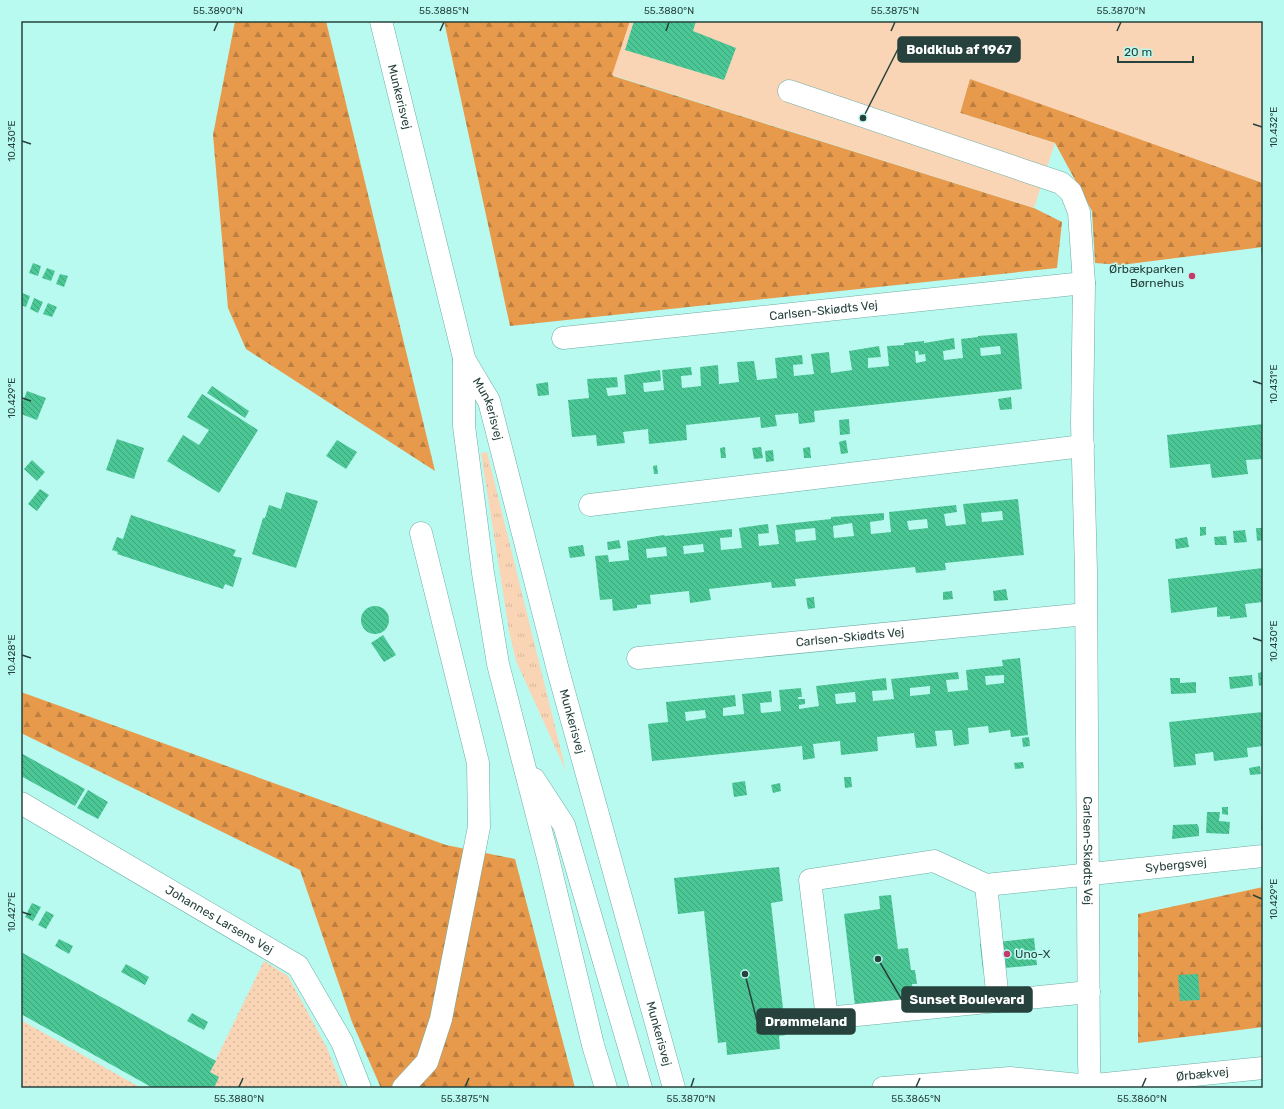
<svg xmlns="http://www.w3.org/2000/svg" width="1284" height="1109" viewBox="0 0 1284 1109" font-family="Rubik,sans-serif">
<style>
.grass{fill:url(#grass-tufts)}
.forest{fill:url(#forest-firs)}
.park{fill:url(#park-dots)}
.pitch{fill:#fad5b5}
.building{fill:url(#building-back-hatch);fill-rule:evenodd}
.lines{fill:none;stroke-linecap:round;stroke-linejoin:round}
.minor-casing{stroke:#6daca3;stroke-width:23}
.major-casing{stroke:#6daca3;stroke-width:23}
.minor{stroke:#fff;stroke-width:22}
.major{stroke:#fff;stroke-width:22}
.ticks{fill:none;stroke:#27423d;stroke-width:1.5}
.poi-dot{fill:#c6396b;stroke:#b9faf0;stroke-width:1.5}
.labels{text-anchor:middle;dominant-baseline:central;stroke-width:3.5;stroke-linejoin:round;paint-order:stroke}
.street-label{font-size:12px;fill:#27423d;stroke:#b9faf0}
.poi-label{font-size:12px;fill:#27423d;stroke:#b9faf0;text-anchor:end}
.leader{fill:none;stroke:#27423d;stroke-width:1.5}
.callout-dot{fill:#27423d;stroke:#b9faf0;stroke-width:1.5}
.callout{fill:#27423d;stroke:#27423d;stroke-width:1.5}
.callout-label{font-size:13px;text-anchor:middle;font-weight:bold;fill:#fff}
.neatline{fill:none;stroke:#27423d;stroke-width:1.5}
.ticks-label{font-size:10px;text-anchor:middle;fill:#27423d}
</style>
<defs>
<pattern id="grass-tufts" width="24" height="20" patternUnits="userSpaceOnUse"><rect width="24" height="20" fill="#fad5b5"/><path d="M3 7l-1-3M5 7V3M7 7l1-3M15 17l-1-3M17 17v-4M19 17l1-3" fill="none" stroke="#d6b89d"/></pattern>
<pattern id="forest-firs" width="22" height="20" patternUnits="userSpaceOnUse"><rect width="22" height="20" fill="#e89a4c"/><path d="M5 1l3.5 6h-7zM16 11l3.5 6h-7z" fill="#bc7f40"/></pattern>
<pattern id="park-dots" width="8" height="8" patternUnits="userSpaceOnUse"><rect width="8" height="8" fill="#fad5b5"/><path d="M2 2h.1M6 6h.1" fill="none" stroke="#d6b89d" stroke-width="1.8" stroke-linecap="round"/></pattern>
<pattern id="building-back-hatch" width="6" height="6" patternUnits="userSpaceOnUse"><rect width="6" height="6" fill="#4bc796"/><path d="M-1 5l2 2M0 0l6 6M5-1l2 2" fill="none" stroke="#3ea37c"/></pattern>
</defs>
<rect width="100%" height="100%" fill="#b9faf0"/>
<polygon class="grass" points="487,452 566,771 516,661 509,631 481,453"/>
<g class="forest">
<polygon points="235,21 326,21 435,471 246,349 228,308 213,135"/>
<polygon points="444,21 630,21 613,76 1034,208 1062,222 1057,268 510,326"/>
<polygon points="970,78 1263,183 1263,247 1121,265 1095,263 1092,211 1055,143 960,113"/>
<polygon points="21,692 446,845 515,859 575,1088 381,1088 352,1022 300,870 21,733"/>
<polygon points="1263,887 1263,1027 1138,1043 1138,914"/>
</g>
<g class="park">
<polygon points="264,961 288,976 327,1048 343,1088 202,1088"/>
<polygon points="21,1020 141,1088 21,1088"/>
</g>
<polygon class="pitch" points="630,21 1263,21 1263,183 970,79 960,113 1055,143 1034,208 612,75"/>
<g class="building">
<polygon points="634,21 696,21 693,31 736,48 724,80 625,50"/>
<polygon points="1261,248 1263,248 1263,260 1262,260"/>
<polygon points="33,263 41,266 38,276 29,273"/>
<polygon points="47,268 55,271 51,281 42,278"/>
<polygon points="60,274 68,276 64,287 56,284"/>
<polygon points="22,293 30,296 26,307 21,305"/>
<polygon points="34,298 43,302 38,313 30,309"/>
<polygon points="48,303 57,307 52,317 43,314"/>
<path d="M1017,333L1022,389L814,411L815,422L799,424L798,413L775,415L777,426L761,428L760,417L686,425L687,440L649,444L648,429L623,432L625,443L597,446L596,435L572,437L568,400L589,398L587,379L617,377L618,387L606,388L608,396L626,394L624,375L660,370L661,381L643,383L644,392L664,390L662,370L691,367L692,375L681,376L682,388L701,386L700,367L718,365L719,384L739,382L737,362L754,361L757,380L777,378L775,358L802,355L803,364L793,365L794,376L814,374L811,354L829,352L831,373L852,370L849,351L879,346L881,357L868,358V368L889,366L887,346L904,345V343L924,341V343L954,338L955,349L943,351L944,360L963,358L961,339L978,337V336ZM1000,346L1001,354L981,356L980,348ZM915,351H918L919,355L925,354L926,361L916,363Z"/>
<polygon points="548,382 549,395 538,396 536,384"/>
<polygon points="212,386 249,411 245,418 207,393"/>
<polygon points="27,391 46,398 37,420 21,414 21,406"/>
<polygon points="202,394 258,430 219,493 167,461 183,435 199,445 209,430 187,417"/>
<polygon points="1011,397 1012,409 1000,410 998,399"/>
<polygon points="849,419 850,434 840,435 839,420"/>
<polygon points="1263,424 1263,459 1246,460 1248,474 1212,478 1210,464 1170,468 1167,435"/>
<polygon points="117,439 144,448 134,479 106,470"/>
<polygon points="337,440 357,452 346,469 326,456"/>
<polygon points="846,440 848,453 841,454 839,442"/>
<polygon points="725,447 726,458 721,458 720,448"/>
<polygon points="761,447 763,458 754,459 752,448"/>
<polygon points="810,447 811,458 804,458 803,448"/>
<polygon points="773,450 774,461 766,462 765,451"/>
<polygon points="32,460 45,472 37,481 24,469"/>
<polygon points="657,465 658,474 654,474 653,466"/>
<polygon points="40,489 49,495 37,511 28,504"/>
<polygon points="286,492 318,501 296,568 252,554 263,518 265,518 269,505 281,509"/>
<path d="M1018,499L1024,555L945,563L946,570L916,573L915,567L795,579L796,586L772,588L771,582L709,589L711,600L690,603L689,591L650,595L651,604L637,605V608L613,611L612,599L600,600L595,556L608,555L609,562L629,560L627,541L664,535L665,536L732,529V537L720,538L721,550L742,548L739,528L768,524L769,533L758,534L759,546L779,544L776,525L831,519V517L884,513V520L870,522L871,534L891,532L889,512L956,505L957,512L944,514L946,526L966,524L963,504ZM1002,511L1003,520L982,522L981,513ZM927,519L928,528L909,530L907,521ZM852,523L854,536L834,538L833,526ZM815,528L816,540L796,542L795,530ZM703,544L704,552L684,554L683,546ZM666,547L667,556L647,558L646,549Z"/>
<polygon points="131,515 236,550 233,556 242,558 233,587 225,584 223,589 117,554 118,552 112,550 117,537 123,539"/>
<polygon points="1200,527 1206,527 1206,535 1200,536"/>
<polygon points="1256,528 1263,528 1263,540 1257,541"/>
<polygon points="1245,530 1247,542 1234,543 1233,531"/>
<polygon points="1226,536 1227,545 1215,545 1214,537"/>
<polygon points="1187,537 1189,547 1176,549 1175,539"/>
<polygon points="619,540 621,548 608,550 607,542"/>
<polygon points="583,545 585,556 570,558 568,547"/>
<polygon points="1263,568 1263,602 1245,604 1247,617 1230,619 1230,616 1217,617 1217,607 1171,613 1168,579"/>
<polygon points="1006,589 1008,600 994,601 993,591"/>
<polygon points="952,591 953,599 943,600 943,592"/>
<polygon points="814,597 815,608 808,609 806,598"/>
<circle cx="375" cy="620" r="14"/>
<polygon points="383,635 396,655 384,662 371,643"/>
<path d="M1020,658L1028,735L1011,737L1010,730L989,733L988,726L968,728L969,744L954,746L952,730L935,731L937,746L916,748L914,733L877,737L878,751L841,755L840,741L813,744L815,758L803,760L802,746L652,761L648,724L668,722L666,702L735,695L736,706L723,708V716L744,714L742,694L771,691L772,702L760,703L761,713L781,711L779,690L801,688L802,697H798V699H805V704L799,705V709L819,706L816,686L886,678L887,690L872,691L873,701L894,699L891,679L958,672L959,679L946,680L948,692L968,690L966,670L1003,666L1002,660ZM1004,675V683L986,685L985,676ZM930,686V694L910,696V688ZM855,692L856,702L836,704L835,694ZM705,710L706,718L686,721L685,712Z"/>
<polygon points="1263,672 1263,685 1259,686 1258,673"/>
<polygon points="1252,675 1253,686 1230,689 1229,677"/>
<polygon points="1170,678 1180,678 1180,683 1196,682 1196,693 1171,694"/>
<polygon points="1263,712 1263,746 1247,748 1248,757 1214,761 1213,752 1195,754 1196,765 1174,767 1169,722"/>
<polygon points="1029,737 1030,746 1023,747 1022,738"/>
<polygon points="21,753 85,789 75,806 21,776"/>
<polygon points="1023,762 1024,768 1015,769 1014,763"/>
<polygon points="1260,766 1261,774 1250,775 1249,768"/>
<polygon points="844,777 851,777 852,787 845,788"/>
<polygon points="745,781 747,795 734,797 732,783"/>
<polygon points="780,783 781,791 773,793 771,785"/>
<polygon points="88,790 108,802 98,819 77,808"/>
<polygon points="1262,801 1263,801 1263,830 1261,830"/>
<polygon points="1222,807 1228,807 1228,815 1222,814"/>
<polygon points="1207,812 1220,812 1219,821 1230,822 1229,834 1206,833"/>
<polygon points="1197,824 1199,828 1199,836 1172,839 1173,825"/>
<polygon points="779,867 783,901 771,903 786,1035 779,1036 780,1049 727,1055 726,1042 718,1043 704,911 678,914 674,878"/>
<polygon points="891,895 898,949 908,948 911,970 915,970 917,984 912,984 915,1007 856,1014 844,914 880,909 879,896"/>
<polygon points="32,903 41,907 33,921 25,917"/>
<polygon points="46,911 54,915 46,929 38,925"/>
<polygon points="1034,938 1037,965 983,970 980,944"/>
<polygon points="59,939 73,946 69,954 55,946"/>
<polygon points="21,952 216,1061 210,1072 219,1077 214,1088 153,1088 21,1014"/>
<polygon points="126,964 149,977 145,985 121,972"/>
<polygon points="1198,974 1200,1000 1180,1001 1178,975"/>
<polygon points="192,1013 208,1022 204,1030 187,1021"/>
</g>
<g class="lines">
<defs>
<g id="minor">
<path id="s1" d="M789,91L1061,183L1071,192L1079,212L1084,283L1082,423L1086,570L1089,1062L1090,1088"/>
<path id="s2" d="M563,338L1084,283"/>
<polyline points="590,505 1083,446"/>
<path id="s3" d="M638,658L1086,614"/>
<path id="s4" d="M21,803L298,966L342,1042L360,1088"/>
<polyline points="986,885 998,1001"/>
<path id="s5" d="M1089,992L827,1018L810,880L934,861L986,885L1263,856"/>
<polyline points="403,1088 427,1062 441,1019 479,827 478,763 421,533"/>
</g>
<g id="major">
<path id="s6" d="M381,21L464,358V426L483,573L498,664L547,854L593,1045L606,1088"/>
<path id="s7" d="M464,359L489,401L559,674L674,1088"/>
<polyline points="534,779 564,825 641,1088"/>
<path id="s8" d="M1075,1087L1263,1068"/>
<polyline points="883,1088 1010,1078 1090,1086"/>
</g>
</defs>
<use href="#minor" class="minor-casing"/>
<use href="#major" class="major-casing"/>
<use href="#minor" class="minor"/>
<use href="#major" class="major"/>
</g>
<path class="ticks" d="M214,31L218,22M440,31L444,22M666,31L669,22M891,31L895,22M1117,31L1121,22M1253,124L1262,127M22,141L31,144M1253,381L1262,384M22,398L31,401M1253,638L1262,641M22,655L31,658M1253,895L1262,899M22,912L31,915M239,1087L243,1078M465,1087L469,1078M691,1087L694,1078M916,1087L920,1078M1142,1087L1146,1078"/>
<g class="poi-dot">
<circle cx="1192" cy="276" r="4"/>
<circle cx="1007" cy="954" r="4"/>
</g>
<g class="labels">
<g class="street-label">
<text stroke="none"><textPath href="#s6" startOffset="78">Munkerisvej</textPath></text>
<text stroke="none"><textPath href="#s2" startOffset="262">Carlsen-Skiødts Vej</textPath></text>
<text stroke="none"><textPath href="#s7" startOffset="56">Munkerisvej</textPath></text>
<text stroke="none"><textPath href="#s3" startOffset="213">Carlsen-Skiødts Vej</textPath></text>
<text stroke="none"><textPath href="#s7" startOffset="380">Munkerisvej</textPath></text>
<text stroke="none"><textPath href="#s1" startOffset="961">Carlsen-Skiødts Vej</textPath></text>
<text stroke="none"><textPath href="#s5" startOffset="776">Sybergsvej</textPath></text>
<text stroke="none"><textPath href="#s4" startOffset="230">Johannes Larsens Vej</textPath></text>
<text stroke="none"><textPath href="#s7" startOffset="704">Munkerisvej</textPath></text>
<text stroke="none"><textPath href="#s8" startOffset="128">Ørbækvej</textPath></text>
</g>
<g class="poi-label">
<text x="1184" y="269">Ørbækparken<tspan x="1184" dy="14">Børnehus</tspan></text>
<text x="1015" y="954" text-anchor="start">Uno-X</text>
</g>
</g>
<path class="leader" d="M863 118L898 49M878 959L902 1000M745 974L757 1021"/>
<g class="callout-dot">
<circle cx="863" cy="118" r="4"/>
<circle cx="878" cy="959" r="4"/>
<circle cx="745" cy="974" r="4"/>
</g>
<g class="callout">
<rect x="898" y="37" width="122" height="25" rx="4"/>
<rect x="902" y="987" width="130" height="25" rx="4"/>
<rect x="757" y="1009" width="98" height="25" rx="4"/>
</g>
<g class="callout-label">
<text x="959" y="54">Boldklub af 1967</text>
<text x="967" y="1004">Sunset Boulevard</text>
<text x="806" y="1026">Drømmeland</text>
</g>
<rect width="1284" height="1109" fill="none" stroke="#b9faf0" stroke-width="44"/>
<path d="M1118 56v6h75v-6" fill="none" stroke="#27423d" stroke-width="2"/>
<text x="1124" y="56" font-size="12" fill="#27423d" stroke="#b9faf0" stroke-width="3" paint-order="stroke">20 m</text>
<rect x="22" y="22" width="1240" height="1065" class="neatline"/>
<g class="ticks-label">
<text x="218" y="14">55.3890°N</text>
<text x="444" y="14">55.3885°N</text>
<text x="669" y="14">55.3880°N</text>
<text x="895" y="14">55.3875°N</text>
<text x="1121" y="14">55.3870°N</text>
<text transform="translate(1273 127) rotate(-90)" y="4">10.432°E</text>
<text transform="translate(11 141) rotate(-90)" y="4">10.430°E</text>
<text transform="translate(1273 384) rotate(-90)" y="4">10.431°E</text>
<text transform="translate(11 398) rotate(-90)" y="4">10.429°E</text>
<text transform="translate(1273 641) rotate(-90)" y="4">10.430°E</text>
<text transform="translate(11 655) rotate(-90)" y="4">10.428°E</text>
<text transform="translate(1273 899) rotate(-90)" y="4">10.429°E</text>
<text transform="translate(11 912) rotate(-90)" y="4">10.427°E</text>
<text x="239" y="1102">55.3880°N</text>
<text x="465" y="1102">55.3875°N</text>
<text x="691" y="1102">55.3870°N</text>
<text x="916" y="1102">55.3865°N</text>
<text x="1142" y="1102">55.3860°N</text>
</g>
</svg>
